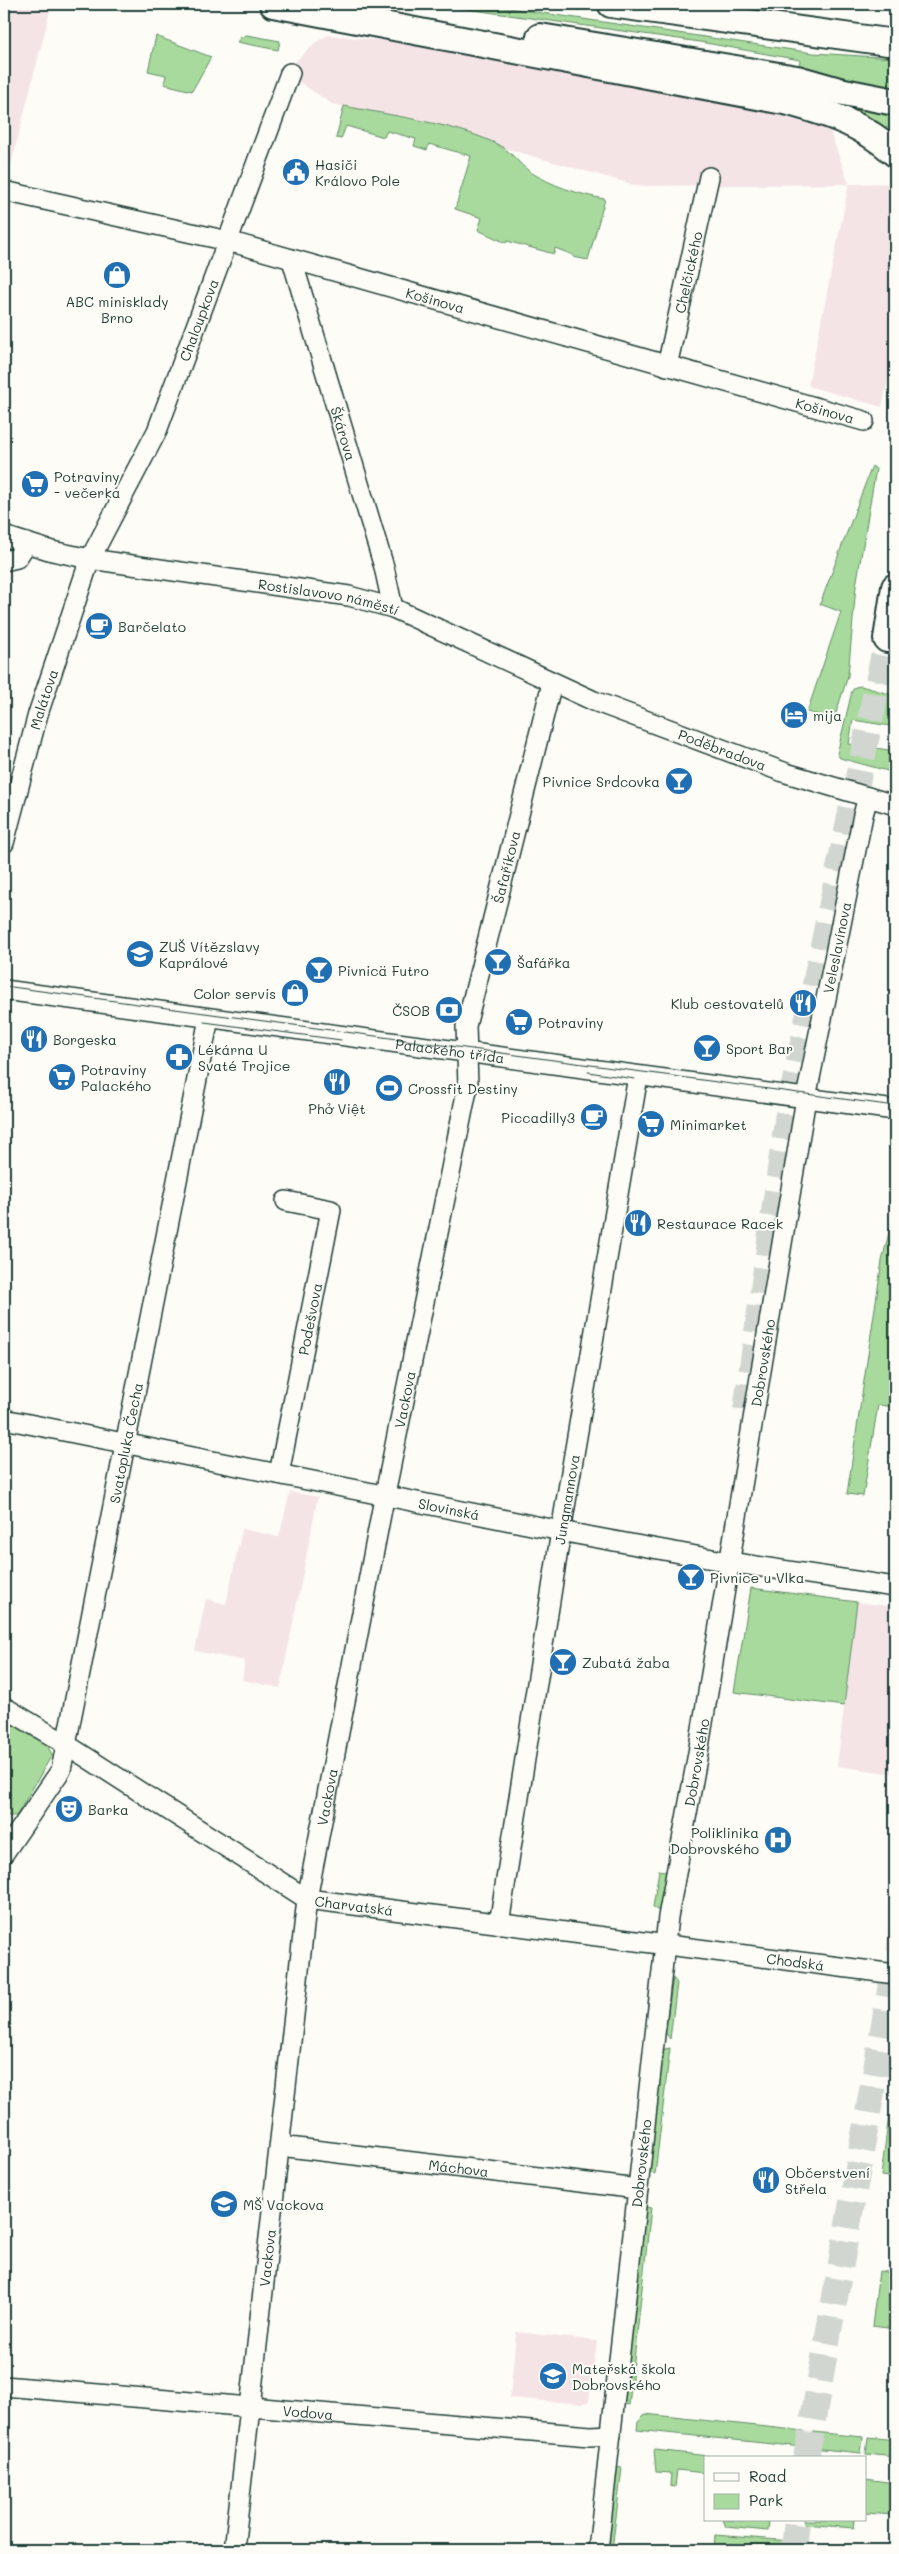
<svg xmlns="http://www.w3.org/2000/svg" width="899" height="2554" viewBox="0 0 899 2554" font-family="Mali,sans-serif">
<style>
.built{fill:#f5e4e6}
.green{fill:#a7da9c;stroke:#638c68}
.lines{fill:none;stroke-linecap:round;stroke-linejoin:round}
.highway-tunnel{stroke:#d1d6d0;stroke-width:26;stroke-dasharray:26 13;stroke-linecap:butt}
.minor-casing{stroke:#1f3d34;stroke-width:22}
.highway-casing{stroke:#1f3d34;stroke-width:30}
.minor{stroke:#fdfcf7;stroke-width:19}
.highway{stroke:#fdfcf7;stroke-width:26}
.tram{stroke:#1f3d34;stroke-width:1}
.labels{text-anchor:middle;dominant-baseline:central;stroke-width:4;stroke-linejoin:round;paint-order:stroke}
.poi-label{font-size:14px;fill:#1f3d34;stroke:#fdfcf7;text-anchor:start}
.street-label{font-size:14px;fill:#1f3d34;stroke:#fdfcf7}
</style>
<rect width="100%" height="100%" fill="#fdfcf7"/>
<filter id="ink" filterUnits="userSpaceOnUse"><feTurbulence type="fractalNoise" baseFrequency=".02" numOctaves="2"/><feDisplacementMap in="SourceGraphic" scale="10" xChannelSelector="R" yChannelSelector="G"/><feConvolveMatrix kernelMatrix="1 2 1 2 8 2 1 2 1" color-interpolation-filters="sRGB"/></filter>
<g filter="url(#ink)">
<g class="built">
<polygon points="4,4 39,4 51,7 8,176 4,175"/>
<polygon points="328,35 405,43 577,70 726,102 829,129 849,184 895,183 895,348 882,407 808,386 849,184 638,186 504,148 434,124 332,104 284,72 315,43"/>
<polygon points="290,1492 318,1497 280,1688 242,1680 245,1661 195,1651 206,1599 226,1604 242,1529 279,1537"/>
<polygon points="857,1602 895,1607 895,1774 837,1766"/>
<polygon points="895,1884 895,1951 886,1950"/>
<polygon points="516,2332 597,2341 589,2401 582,2404 510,2398"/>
</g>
<g class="green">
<polygon points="431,4 481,4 813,53 895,58 895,139 795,95 800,60 700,42"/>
<polygon points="247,35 280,41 278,50 237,42 241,37"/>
<polygon points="156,36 211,57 192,91 164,84 166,75 148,71"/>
<path d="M344,106C388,115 466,125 504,148C513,154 520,165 529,171C550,185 580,195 605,199L588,260L573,257V255L555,248L554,254L507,241L506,243L478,230L482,218L455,209L471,156L429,144L427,150L414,146L416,139L387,131L384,137L346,126L341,139L336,138Z"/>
<polygon points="872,466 876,469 856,586 848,676 834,719 807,712 841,612 820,604"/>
<polygon points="861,686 889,694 892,697 890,726 853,720 849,744 895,751 895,773 840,758 837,754 852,691 855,687"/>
<polygon points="891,1224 895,1225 895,1407 878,1405 863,1496 847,1494 882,1261"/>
<polygon points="751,1588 857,1602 844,1706 734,1692"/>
<polygon points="16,1725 47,1744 52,1755 20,1810 16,1816 4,1816 4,1734 7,1728"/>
<polygon points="659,1870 668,1872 661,1913 653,1907"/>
<polygon points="673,1978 677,1983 670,2039 665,2032"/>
<polygon points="670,2048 655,2174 650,2173 662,2054 665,2049"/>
<polygon points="889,2115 895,2116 895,2178 881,2176"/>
<polygon points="645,2207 651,2208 629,2405 623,2404"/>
<polygon points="879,2271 895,2273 895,2329 872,2326"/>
<polygon points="645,2414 804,2431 802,2447 637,2430 638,2421"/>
<polygon points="813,2432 863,2437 861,2453 812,2448"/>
<polygon points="868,2437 895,2440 895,2457 866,2454"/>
<polygon points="654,2450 655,2450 726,2458 705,2458 705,2473 677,2470 675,2487 670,2486 671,2473 656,2472"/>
<polygon points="614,2467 622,2468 612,2550 605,2550"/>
<polygon points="865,2479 895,2483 895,2515 865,2513"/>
<polygon points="723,2520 769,2521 768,2531 726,2527"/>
<polygon points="804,2520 855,2520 854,2528 804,2524"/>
<polygon points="715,2535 791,2541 791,2550 714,2550"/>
</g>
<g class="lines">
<g class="highway-tunnel">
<polyline points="746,1410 788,1114 887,639"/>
<polyline points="806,2458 895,1963"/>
<polyline points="794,2550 797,2520"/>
</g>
<defs>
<g id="minor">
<path id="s1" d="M4,191L228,241L864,421"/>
<path id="s2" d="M292,260L384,567L393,608"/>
<path id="s3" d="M667,366L709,177"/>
<path id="s4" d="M4,536L52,551L90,559L349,596L393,608L594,701L786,773L895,805"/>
<polyline points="4,561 17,558 27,543"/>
<path id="s5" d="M4,843L38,714L90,559L157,431L290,73"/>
<path id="s6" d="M4,990L895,1110"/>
<path id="s7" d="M4,1419L576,1534L729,1562L895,1587"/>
<path id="s8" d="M279,1474L331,1210L286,1201"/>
<path id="s9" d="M4,1707L64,1743L307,1899L895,1974"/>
<path id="s10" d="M4,1853L61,1770L209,1018"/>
<path id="s11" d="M499,1924L561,1531L638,1076"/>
<path id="s12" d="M280,2146L638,2189"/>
<path id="s13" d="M4,2386L590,2436L611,2435"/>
<path id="s14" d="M234,2550L307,1899L382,1509L468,1085L466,1026L552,683"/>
<path id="s15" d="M598,2550L668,1917L698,1753L806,1098L863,815L868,797"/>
</g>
<g id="highway">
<path d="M273,4L789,102C829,113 864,125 895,153"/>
<polyline points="611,4 895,43"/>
<polyline points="540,37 797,79 839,91 895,102"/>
<polyline points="887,639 895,587"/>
</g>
</defs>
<use href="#minor" class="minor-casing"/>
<use href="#highway" class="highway-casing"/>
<use href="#minor" class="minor"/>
<use href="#highway" class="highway"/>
<g class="tram">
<polyline points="4,986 895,1106"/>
<polyline points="204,1022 341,1040"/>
<polyline points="588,1072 635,1079"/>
</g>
</g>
</g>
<defs>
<symbol id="civic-disc" viewBox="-11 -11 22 22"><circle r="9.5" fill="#1f6fb2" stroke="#fdfcf7"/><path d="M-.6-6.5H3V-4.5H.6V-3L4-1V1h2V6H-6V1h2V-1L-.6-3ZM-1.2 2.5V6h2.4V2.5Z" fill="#fff"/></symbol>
<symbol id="shop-disc" viewBox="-11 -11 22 22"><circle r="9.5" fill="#1f6fb2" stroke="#fdfcf7"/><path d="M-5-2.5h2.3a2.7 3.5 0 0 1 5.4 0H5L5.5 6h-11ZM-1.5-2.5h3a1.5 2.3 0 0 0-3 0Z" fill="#fff"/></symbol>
<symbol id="supermarket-disc" viewBox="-11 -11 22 22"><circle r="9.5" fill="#1f6fb2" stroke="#fdfcf7"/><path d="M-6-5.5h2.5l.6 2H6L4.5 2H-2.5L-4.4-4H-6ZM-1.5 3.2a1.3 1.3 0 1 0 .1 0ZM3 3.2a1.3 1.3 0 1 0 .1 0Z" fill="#fff"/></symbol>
<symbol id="cafe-disc" viewBox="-11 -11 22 22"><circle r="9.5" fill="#1f6fb2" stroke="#fdfcf7"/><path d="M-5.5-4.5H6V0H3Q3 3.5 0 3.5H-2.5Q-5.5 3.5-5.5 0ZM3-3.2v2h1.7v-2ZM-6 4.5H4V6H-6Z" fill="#fff"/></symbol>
<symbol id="hotel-disc" viewBox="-11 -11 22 22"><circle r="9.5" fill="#1f6fb2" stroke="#fdfcf7"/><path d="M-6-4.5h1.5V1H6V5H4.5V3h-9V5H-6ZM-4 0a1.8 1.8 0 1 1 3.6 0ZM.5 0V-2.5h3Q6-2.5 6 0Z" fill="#fff"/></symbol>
<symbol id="bar-disc" viewBox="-11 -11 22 22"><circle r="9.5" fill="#1f6fb2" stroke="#fdfcf7"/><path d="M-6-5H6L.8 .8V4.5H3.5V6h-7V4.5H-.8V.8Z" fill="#fff"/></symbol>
<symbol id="school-disc" viewBox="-11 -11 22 22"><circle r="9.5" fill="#1f6fb2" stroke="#fdfcf7"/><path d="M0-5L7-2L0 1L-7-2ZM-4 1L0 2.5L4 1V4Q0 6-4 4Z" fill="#fff"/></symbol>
<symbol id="restaurant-disc" viewBox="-11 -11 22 22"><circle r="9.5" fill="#1f6fb2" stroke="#fdfcf7"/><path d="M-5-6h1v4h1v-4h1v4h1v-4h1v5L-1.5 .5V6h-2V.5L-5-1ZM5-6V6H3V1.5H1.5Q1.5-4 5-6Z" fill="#fff"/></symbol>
<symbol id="bank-disc" viewBox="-11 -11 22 22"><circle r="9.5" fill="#1f6fb2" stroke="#fdfcf7"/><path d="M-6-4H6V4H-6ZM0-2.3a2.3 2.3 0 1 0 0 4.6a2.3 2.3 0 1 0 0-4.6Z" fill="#fff"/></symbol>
<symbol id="pharmacy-disc" viewBox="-11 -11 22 22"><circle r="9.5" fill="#1f6fb2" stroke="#fdfcf7"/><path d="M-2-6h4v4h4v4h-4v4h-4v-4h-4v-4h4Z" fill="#fff"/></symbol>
<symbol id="stadium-disc" viewBox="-11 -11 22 22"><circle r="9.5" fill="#1f6fb2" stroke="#fdfcf7"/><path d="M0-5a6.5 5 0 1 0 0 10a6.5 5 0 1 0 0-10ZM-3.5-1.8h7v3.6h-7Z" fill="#fff"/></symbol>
<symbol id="theatre-disc" viewBox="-11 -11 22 22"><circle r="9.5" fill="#1f6fb2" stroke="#fdfcf7"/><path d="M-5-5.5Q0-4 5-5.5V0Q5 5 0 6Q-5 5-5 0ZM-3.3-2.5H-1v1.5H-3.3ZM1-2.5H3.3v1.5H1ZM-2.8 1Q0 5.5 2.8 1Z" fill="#fff"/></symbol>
<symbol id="hospital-disc" viewBox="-11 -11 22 22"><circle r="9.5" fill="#1f6fb2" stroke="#fdfcf7"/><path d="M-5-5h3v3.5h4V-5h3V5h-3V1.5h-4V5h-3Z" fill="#fff"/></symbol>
</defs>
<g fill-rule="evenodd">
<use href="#civic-disc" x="280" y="156" width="32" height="32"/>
<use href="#shop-disc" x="101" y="259" width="32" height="32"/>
<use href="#supermarket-disc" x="19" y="468" width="32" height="32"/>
<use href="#cafe-disc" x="83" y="610" width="32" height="32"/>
<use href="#hotel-disc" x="778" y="699" width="32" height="32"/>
<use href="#bar-disc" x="663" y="765" width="32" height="32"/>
<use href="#school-disc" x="124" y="938" width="32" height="32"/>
<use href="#bar-disc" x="482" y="946" width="32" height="32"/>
<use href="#bar-disc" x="303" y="954" width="32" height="32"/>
<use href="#shop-disc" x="279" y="977" width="32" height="32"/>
<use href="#restaurant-disc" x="787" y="987" width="32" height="32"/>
<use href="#bank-disc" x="433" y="994" width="32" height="32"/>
<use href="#supermarket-disc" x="503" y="1006" width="32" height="32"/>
<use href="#restaurant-disc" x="18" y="1023" width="32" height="32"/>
<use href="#bar-disc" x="691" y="1032" width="32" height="32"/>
<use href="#pharmacy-disc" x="163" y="1041" width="32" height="32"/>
<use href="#supermarket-disc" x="46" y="1061" width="32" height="32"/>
<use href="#restaurant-disc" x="321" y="1066" width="32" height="32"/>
<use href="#stadium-disc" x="373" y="1072" width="32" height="32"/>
<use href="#cafe-disc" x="578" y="1101" width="32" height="32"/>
<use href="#supermarket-disc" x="635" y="1108" width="32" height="32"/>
<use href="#restaurant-disc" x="622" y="1207" width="32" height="32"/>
<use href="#bar-disc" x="675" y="1561" width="32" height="32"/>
<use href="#bar-disc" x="547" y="1646" width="32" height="32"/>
<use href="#theatre-disc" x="53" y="1793" width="32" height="32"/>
<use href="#hospital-disc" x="762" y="1824" width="32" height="32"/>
<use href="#restaurant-disc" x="750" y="2164" width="32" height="32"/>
<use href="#school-disc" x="208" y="2188" width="32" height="32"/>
<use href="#school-disc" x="537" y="2360" width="32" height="32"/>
</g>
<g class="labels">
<g class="poi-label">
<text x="315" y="164">Hasiči<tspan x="315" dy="16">Královo Pole</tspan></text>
<text x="117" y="301" text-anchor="middle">ABC minisklady<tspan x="117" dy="16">Brno</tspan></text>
<text x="54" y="476">Potraviny<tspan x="54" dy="16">- večerka</tspan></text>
<text x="118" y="626">Barčelato</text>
<text x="813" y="715">mija</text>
<text x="660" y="781" text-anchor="end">Pivnice Srdcovka</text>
<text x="159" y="946">ZUŠ Vítězslavy<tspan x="159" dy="16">Kaprálové</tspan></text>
<text x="517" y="962">Šafářka</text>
<text x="338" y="970">Pivnicä Futro</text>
<text x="276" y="993" text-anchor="end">Color servis</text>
<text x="784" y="1003" text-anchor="end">Klub cestovatelů</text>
<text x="430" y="1010" text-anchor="end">ČSOB</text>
<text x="538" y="1022">Potraviny</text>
<text x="53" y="1039">Borgeska</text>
<text x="726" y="1048">Sport Bar</text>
<text x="198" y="1049">Lékárna U<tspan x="198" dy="16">Svaté Trojice</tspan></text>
<text x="81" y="1069">Potraviny<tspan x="81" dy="16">Palackého</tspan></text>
<text x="408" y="1088">Crossfit Destiny</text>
<text x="337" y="1108" text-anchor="middle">Phở Việt</text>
<text x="575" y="1117" text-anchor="end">Piccadilly3</text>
<text x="670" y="1124">Minimarket</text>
<text x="657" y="1223">Restaurace Racek</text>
<text x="710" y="1577">Pivnice u Vlka</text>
<text x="582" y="1662">Zubatá žaba</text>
<text x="88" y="1809">Barka</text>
<text x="759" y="1832" text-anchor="end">Poliklinika<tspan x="759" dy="16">Dobrovského</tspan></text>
<text x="785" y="2172">Občerstvení<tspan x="785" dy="16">Střela</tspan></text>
<text x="243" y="2204">MŠ Vackova</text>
<text x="572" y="2368">Mateřská škola<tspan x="572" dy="16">Dobrovského</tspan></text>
</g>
<g class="street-label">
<text stroke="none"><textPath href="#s3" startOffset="96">Chelčického</textPath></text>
<text stroke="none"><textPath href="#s1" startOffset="445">Košinova</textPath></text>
<text stroke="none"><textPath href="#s5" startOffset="560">Chaloupkova</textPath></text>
<text stroke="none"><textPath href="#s1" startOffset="850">Košinova</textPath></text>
<text stroke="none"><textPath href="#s2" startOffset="181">Škárova</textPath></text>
<text stroke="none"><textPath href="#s4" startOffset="331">Rostislavovo náměstí</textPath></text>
<text stroke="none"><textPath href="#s5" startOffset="149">Malátova</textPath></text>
<text stroke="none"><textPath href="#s4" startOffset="755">Poděbradova</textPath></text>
<text stroke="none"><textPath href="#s14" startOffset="1708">Šafaříkova</textPath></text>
<text stroke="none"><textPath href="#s15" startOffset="1621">Veleslavínova</textPath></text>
<text stroke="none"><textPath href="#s6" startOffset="450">Palackého třída</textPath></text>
<text stroke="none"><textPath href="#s8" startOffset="158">Podešvova</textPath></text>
<text stroke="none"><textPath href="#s15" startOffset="1199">Dobrovského</textPath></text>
<text stroke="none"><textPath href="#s14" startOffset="1164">Vackova</textPath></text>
<text stroke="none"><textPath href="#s10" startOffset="434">Svatopluka Čecha</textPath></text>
<text stroke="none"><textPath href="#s11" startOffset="430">Jungmannova</textPath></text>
<text stroke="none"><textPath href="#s7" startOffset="454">Slovinská</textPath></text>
<text stroke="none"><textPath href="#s15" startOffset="794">Dobrovského</textPath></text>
<text stroke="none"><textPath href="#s14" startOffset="759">Vackova</textPath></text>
<text stroke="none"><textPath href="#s9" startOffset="406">Charvatská</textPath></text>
<text stroke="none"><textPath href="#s9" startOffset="851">Chodská</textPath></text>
<text stroke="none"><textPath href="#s15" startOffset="389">Dobrovského</textPath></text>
<text stroke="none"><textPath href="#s12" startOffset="180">Máchova</textPath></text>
<text stroke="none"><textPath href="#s14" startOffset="294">Vackova</textPath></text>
<text stroke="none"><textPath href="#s13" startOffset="305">Vodova</textPath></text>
</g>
</g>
<rect width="899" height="2554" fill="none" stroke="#fdfcf7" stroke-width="20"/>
<rect x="10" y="10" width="879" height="2534" fill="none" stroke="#1f3d34" stroke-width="2" filter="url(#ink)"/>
<rect x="704" y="2456" width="162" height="65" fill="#fdfcf7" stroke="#a4b0a9"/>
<rect x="714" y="2473" width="25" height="8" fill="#fdfcf7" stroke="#a4b0a9"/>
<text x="749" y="2482" font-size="15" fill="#1f3d34">Road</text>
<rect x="714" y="2494" width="25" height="15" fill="#a7da9c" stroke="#a4b0a9"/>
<text x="749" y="2506" font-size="15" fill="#1f3d34">Park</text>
</svg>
